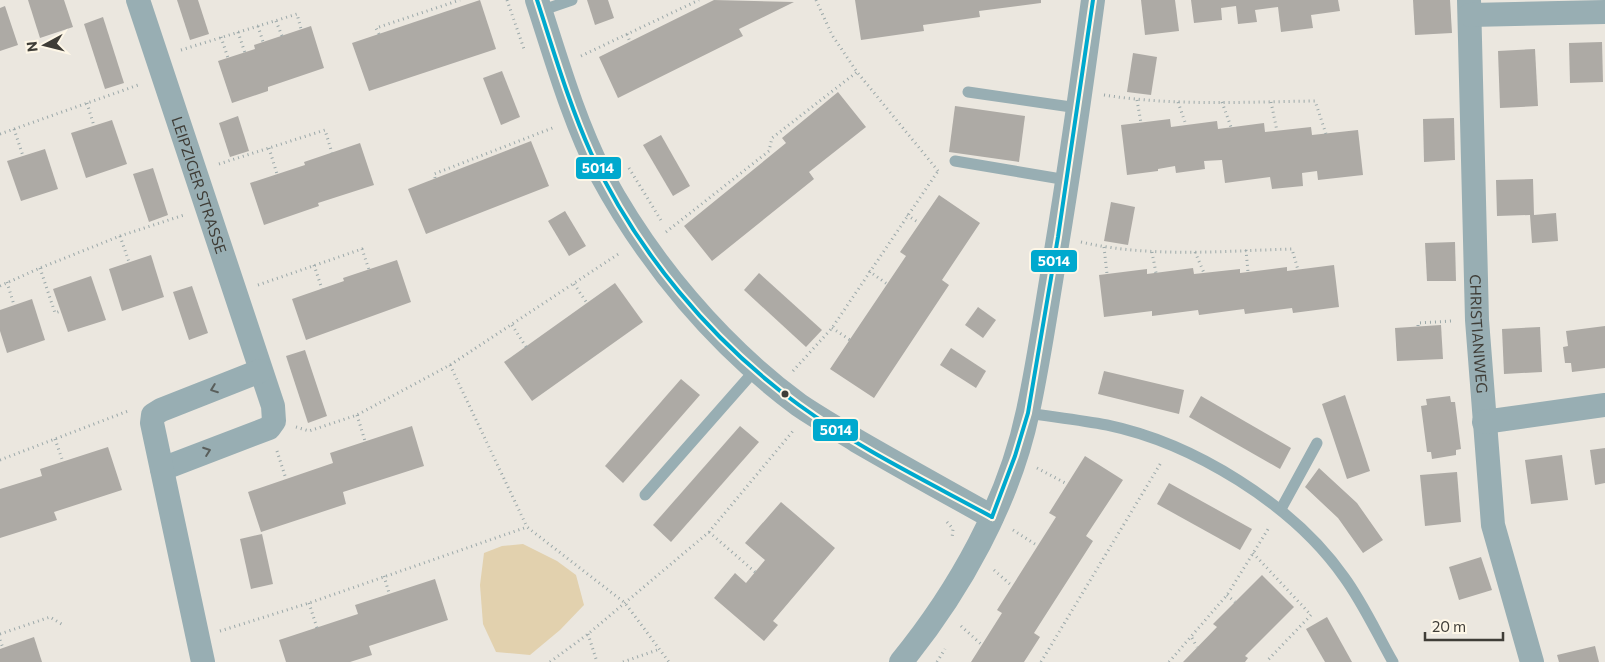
<svg xmlns="http://www.w3.org/2000/svg" width="1605" height="662" viewBox="0 0 1605 662" font-family="Commissioner,sans-serif">
<style>
.green{fill:#e2d1ae}
.building{fill:#adaaa5}
.lines{fill:none;stroke-linecap:round;stroke-linejoin:round}
.path{stroke:#9ba8a9;stroke-width:3;stroke-dasharray:1 4;stroke-linecap:butt}
.service{stroke:#98aeb3;stroke-width:11}
.minor{stroke:#98aeb3;stroke-width:24}
.bus-1-casing{stroke:#fef7e7;stroke-width:8}
.bus-1{stroke:#00a9ce;stroke-width:4}
.oneway{stroke:#5a5f5c}
.bus-dot{fill:#3f3d37;stroke:#fef7e7;stroke-width:2}
.labels{text-anchor:middle;dominant-baseline:central;stroke-width:5;stroke-linejoin:round;paint-order:stroke}
.street-label{font-size:15px;fill:#3f3d37;stroke:#fef7e7}
.line-badge{stroke:#fef7e7;stroke-width:2}
.badge-label{font-size:14px;text-anchor:middle;font-weight:bold;fill:#fff}
</style>
<rect width="100%" height="100%" fill="#ebe7df"/>
<polygon class="green" points="523,544 557,561 576,575 584,605 560,630 530,655 496,652 483,624 480,585 484,553 502,546"/>
<g class="building">
<polygon points="28,0 64,0 73,27 40,38"/>
<polygon points="177,0 198,0 209,34 190,40"/>
<polygon points="480,0 496,49 369,91 352,43"/>
<polygon points="587,0 608,0 614,18 595,25"/>
<polygon points="714,0 794,2 739,29 743,36 618,98 599,57"/>
<polygon points="855,0 1041,0 1041,3 979,11 980,17 923,25 924,31 861,40"/>
<polygon points="1141,0 1175,0 1179,31 1145,35"/>
<polygon points="1191,0 1338,0 1340,11 1311,15 1313,28 1281,32 1278,7 1255,10 1257,22 1238,24 1236,6 1221,8 1222,20 1194,23"/>
<polygon points="1413,0 1450,0 1452,33 1415,35"/>
<polygon points="5,6 18,45 0,51 0,8"/>
<polygon points="103,17 124,83 105,89 84,24"/>
<polygon points="311,26 324,68 268,87 268,91 232,103 218,61 255,49 254,45"/>
<polygon points="1602,42 1603,82 1570,83 1569,43"/>
<polygon points="1535,49 1538,106 1500,108 1498,51"/>
<polygon points="1133,53 1157,57 1151,95 1127,92"/>
<polygon points="502,71 520,117 501,125 483,78"/>
<polygon points="838,92 866,127 809,172 814,179 712,261 684,226 786,143 782,138"/>
<polygon points="955,106 1025,116 1019,162 949,152"/>
<polygon points="238,116 249,151 230,157 219,123"/>
<polygon points="1454,118 1455,160 1424,162 1423,119"/>
<polygon points="1170,119 1171,127 1217,121 1218,129 1264,123 1265,132 1311,127 1312,135 1358,130 1363,175 1318,180 1317,171 1302,173 1303,186 1272,189 1270,177 1225,183 1222,160 1204,161 1205,169 1176,173 1175,166 1158,169 1158,171 1127,175 1121,125"/>
<polygon points="112,120 127,164 86,178 71,133"/>
<polygon points="661,135 690,186 673,196 643,145"/>
<polygon points="531,141 549,186 426,234 408,189"/>
<polygon points="360,143 374,185 318,203 319,206 264,225 250,183 305,165 304,162"/>
<polygon points="45,149 58,189 21,201 7,161"/>
<polygon points="153,168 168,215 149,222 133,174"/>
<polygon points="1533,179 1534,215 1556,213 1558,241 1532,243 1530,215 1497,216 1496,180"/>
<polygon points="939,195 980,223 942,280 949,285 874,398 830,369 906,256 900,252"/>
<polygon points="1111,202 1135,207 1128,245 1104,241"/>
<polygon points="565,211 586,246 569,256 548,221"/>
<polygon points="1455,242 1456,281 1427,281 1425,243"/>
<polygon points="151,255 164,297 122,311 109,269"/>
<polygon points="397,260 411,302 306,340 292,299 344,281 343,278"/>
<polygon points="1334,265 1339,307 1293,313 1292,308 1245,314 1244,309 1199,315 1198,310 1152,316 1152,311 1104,317 1099,275 1147,269 1147,274 1193,268 1194,274 1240,269 1240,273 1287,267 1287,271"/>
<polygon points="759,273 822,330 806,347 744,290"/>
<polygon points="91,276 106,320 68,332 53,289"/>
<polygon points="615,283 643,322 532,401 504,362"/>
<polygon points="192,286 208,333 189,340 173,292"/>
<polygon points="32,299 45,340 7,353 0,331 0,310"/>
<polygon points="978,307 996,320 983,338 965,325"/>
<polygon points="1441,325 1443,359 1397,361 1395,328"/>
<polygon points="1605,326 1605,368 1572,372 1571,363 1565,363 1563,347 1568,346 1566,331"/>
<polygon points="1540,327 1542,372 1504,374 1502,329"/>
<polygon points="951,348 986,371 976,388 940,365"/>
<polygon points="305,350 327,416 308,423 286,356"/>
<polygon points="1104,371 1184,390 1179,414 1098,394"/>
<polygon points="681,379 700,395 623,483 605,466"/>
<polygon points="1345,395 1370,471 1347,479 1322,404"/>
<polygon points="1201,396 1291,448 1280,469 1189,417"/>
<polygon points="1450,396 1451,402 1455,402 1461,449 1456,450 1456,455 1432,459 1431,452 1427,452 1421,406 1427,405 1426,399"/>
<polygon points="412,426 424,466 343,492 346,504 261,532 248,492 333,463 330,453"/>
<polygon points="740,426 759,442 671,542 653,525"/>
<polygon points="108,447 122,490 54,512 57,520 0,538 0,489 42,476 40,469"/>
<polygon points="1605,448 1605,483 1595,485 1590,450"/>
<polygon points="1562,455 1568,500 1531,504 1525,460"/>
<polygon points="1085,456 1123,480 1086,536 1093,541 1034,633 1040,637 1024,662 971,662 1002,613 997,610 1056,517 1049,513"/>
<polygon points="1319,468 1357,503 1383,540 1363,553 1338,518 1305,487"/>
<polygon points="1457,472 1461,522 1425,526 1420,475"/>
<polygon points="1169,483 1252,529 1240,550 1157,504"/>
<polygon points="781,502 835,548 773,621 778,625 764,641 714,598 735,573 746,583 765,560 745,543"/>
<polygon points="262,534 273,584 251,589 240,539"/>
<polygon points="1481,557 1492,590 1459,600 1449,567"/>
<polygon points="1262,575 1294,607 1245,656 1248,658 1245,662 1183,662 1217,627 1213,624"/>
<polygon points="435,579 448,620 369,646 372,655 350,662 286,662 279,640 358,614 355,605"/>
<polygon points="1327,617 1352,662 1325,662 1306,629"/>
<polygon points="34,637 42,662 0,662 0,649"/>
<polygon points="1595,646 1599,662 1559,662 1557,655"/>
</g>
<g class="lines">
<g class="path">
<polyline points="507,0 524,49"/>
<polyline points="816,0 832,35 857,72 939,172"/>
<polyline points="276,21 282,36"/>
<polyline points="258,26 263,42"/>
<polyline points="238,32 245,53"/>
<polyline points="379,34 376,28 460,0"/>
<polyline points="627,34 630,42"/>
<polyline points="221,37 228,58"/>
<polyline points="181,50 297,14 301,29"/>
<polyline points="581,56 699,0"/>
<path d="M1104,95C1173,106 1244,102 1315,101L1326,134"/>
<polyline points="1137,100 1141,123"/>
<polyline points="1178,102 1186,125"/>
<polyline points="1222,102 1231,127"/>
<polyline points="1271,102 1277,131"/>
<polyline points="87,103 94,126"/>
<polyline points="14,129 23,156"/>
<polyline points="0,134 141,84"/>
<polyline points="269,148 277,174"/>
<polyline points="219,164 325,130 332,153"/>
<polyline points="629,168 662,222"/>
<polyline points="435,178 434,174 555,127"/>
<polyline points="907,215 919,223"/>
<polyline points="666,232 769,151 772,138 857,72"/>
<polyline points="120,236 129,262"/>
<path d="M1081,242C1150,258 1222,251 1292,249L1298,270"/>
<polyline points="1104,247 1107,274"/>
<polyline points="1246,250 1248,272"/>
<polyline points="1152,252 1156,273"/>
<polyline points="1195,252 1204,273"/>
<polyline points="314,265 322,289"/>
<polyline points="40,268 55,313 61,311"/>
<polyline points="869,271 887,284"/>
<polyline points="7,282 14,305"/>
<polyline points="574,284 587,303"/>
<polyline points="258,285 362,249 369,270"/>
<polyline points="0,286 40,268 120,236 184,215"/>
<polyline points="512,325 526,347"/>
<polyline points="1418,326 1418,323 1452,321"/>
<polyline points="832,328 850,340"/>
<polyline points="450,365 527,527"/>
<polyline points="793,371 832,328 938,171"/>
<polyline points="357,415 365,441"/>
<polyline points="296,427 309,431 357,415 450,365 620,253"/>
<polyline points="55,439 63,462"/>
<polyline points="277,451 286,479"/>
<polyline points="0,460 128,411"/>
<polyline points="1037,468 1067,484"/>
<polyline points="947,522 953,529 952,538"/>
<polyline points="1013,530 1038,546"/>
<polyline points="709,532 755,572"/>
<polyline points="1253,553 1311,615 1266,662"/>
<polyline points="994,570 1012,586"/>
<polyline points="384,576 389,593"/>
<polyline points="1227,595 1235,602"/>
<polyline points="309,603 317,628"/>
<polyline points="961,626 982,645"/>
<polyline points="220,631 309,603 527,527 625,603 669,662"/>
<polyline points="0,634 50,617 63,625"/>
<polyline points="588,634 597,662"/>
<polyline points="1192,638 1197,647"/>
<polyline points="0,640 3,648"/>
<polyline points="550,662 588,634 709,532 793,431"/>
<polyline points="623,662 660,649"/>
<polyline points="937,662 945,649"/>
<polyline points="1041,662 1162,461"/>
<polyline points="1169,662 1227,595 1270,526"/>
</g>
<g class="service">
<polyline points="540,11 572,0"/>
<polyline points="968,92 1078,108"/>
<polyline points="955,161 1067,180"/>
<path d="M1028,413C1054,417 1081,420 1107,425C1193,443 1293,504 1344,577C1363,603 1377,634 1393,662"/>
<polyline points="645,495 756,369"/>
<polyline points="1281,509 1317,443"/>
</g>
<g class="minor">
<path id="s1" d="M138,0L273,406L274,421L269,428L162,469"/>
<path d="M537,0C556,58 573,119 601,174C649,263 718,345 799,405C818,418 838,429 857,441C902,467 947,492 992,517"/>
<path id="s2" d="M1469,0L1477,320L1493,525L1532,662"/>
<polyline points="1470,15 1605,12"/>
<polyline points="1484,422 1605,405"/>
<polyline points="203,662 152,423 153,415 161,410 260,371"/>
<path d="M901,662C959,591 1009,502 1028,411C1038,365 1045,317 1053,269C1068,180 1081,90 1093,0"/>
</g>
<defs>
<g id="bus-1">
<path d="M537,0C554,52 569,104 591,153C636,251 712,342 799,405C858,448 928,482 992,517"/>
<polyline points="992,517 1015,456 1028,413 1058,237 1093,0"/>
</g>
</defs>
<use href="#bus-1" class="bus-1-casing"/>
<use href="#bus-1" class="bus-1"/>
</g>
<defs><path id="oneway-chevron" d="M-2-3.5L2.5 0L-2 3.5" fill="none" stroke-width="1.6" stroke-linecap="round" stroke-linejoin="round" transform="scale(1.25)"/></defs>
<g class="oneway">
<use href="#oneway-chevron" transform="translate(214 389) rotate(159)"/>
<use href="#oneway-chevron" transform="translate(207 451) rotate(-20)"/>
</g>
<circle class="bus-dot" cx="785" cy="394" r="4.5"/>
<g class="labels">
<g class="street-label">
<text stroke="none"><textPath href="#s1" startOffset="195">LEIPZIGER STRASSE</textPath></text>
<text stroke="none"><textPath href="#s2" startOffset="334">CHRISTIANIWEG</textPath></text>
</g>
</g>
<g class="line-badge">
<rect x="575" y="156" width="47" height="24" rx="5" fill="#00a9ce"/>
<rect x="1030" y="249" width="48" height="24" rx="5" fill="#00a9ce"/>
<rect x="812" y="418" width="47" height="24" rx="5" fill="#00a9ce"/>
</g>
<g class="badge-label">
<text x="598" y="173">5014</text>
<text x="1054" y="266">5014</text>
<text x="836" y="435">5014</text>
</g>
<g transform="translate(45 45) rotate(263)" stroke="#fef7e7" stroke-width="4" paint-order="stroke">
<path d="M0-4L9 19L0 12L-9 19Z" fill="#3f3d37"/>
<text y="-8" font-size="14" font-weight="bold" text-anchor="middle" fill="#3f3d37">N</text>
</g>
<path d="M1425 632v8h78v-8" fill="none" stroke="#3f3d37" stroke-width="2.5"/>
<text x="1432" y="632" font-size="15" fill="#3f3d37" stroke="#fef7e7" stroke-width="4" paint-order="stroke">20 m</text>
</svg>
